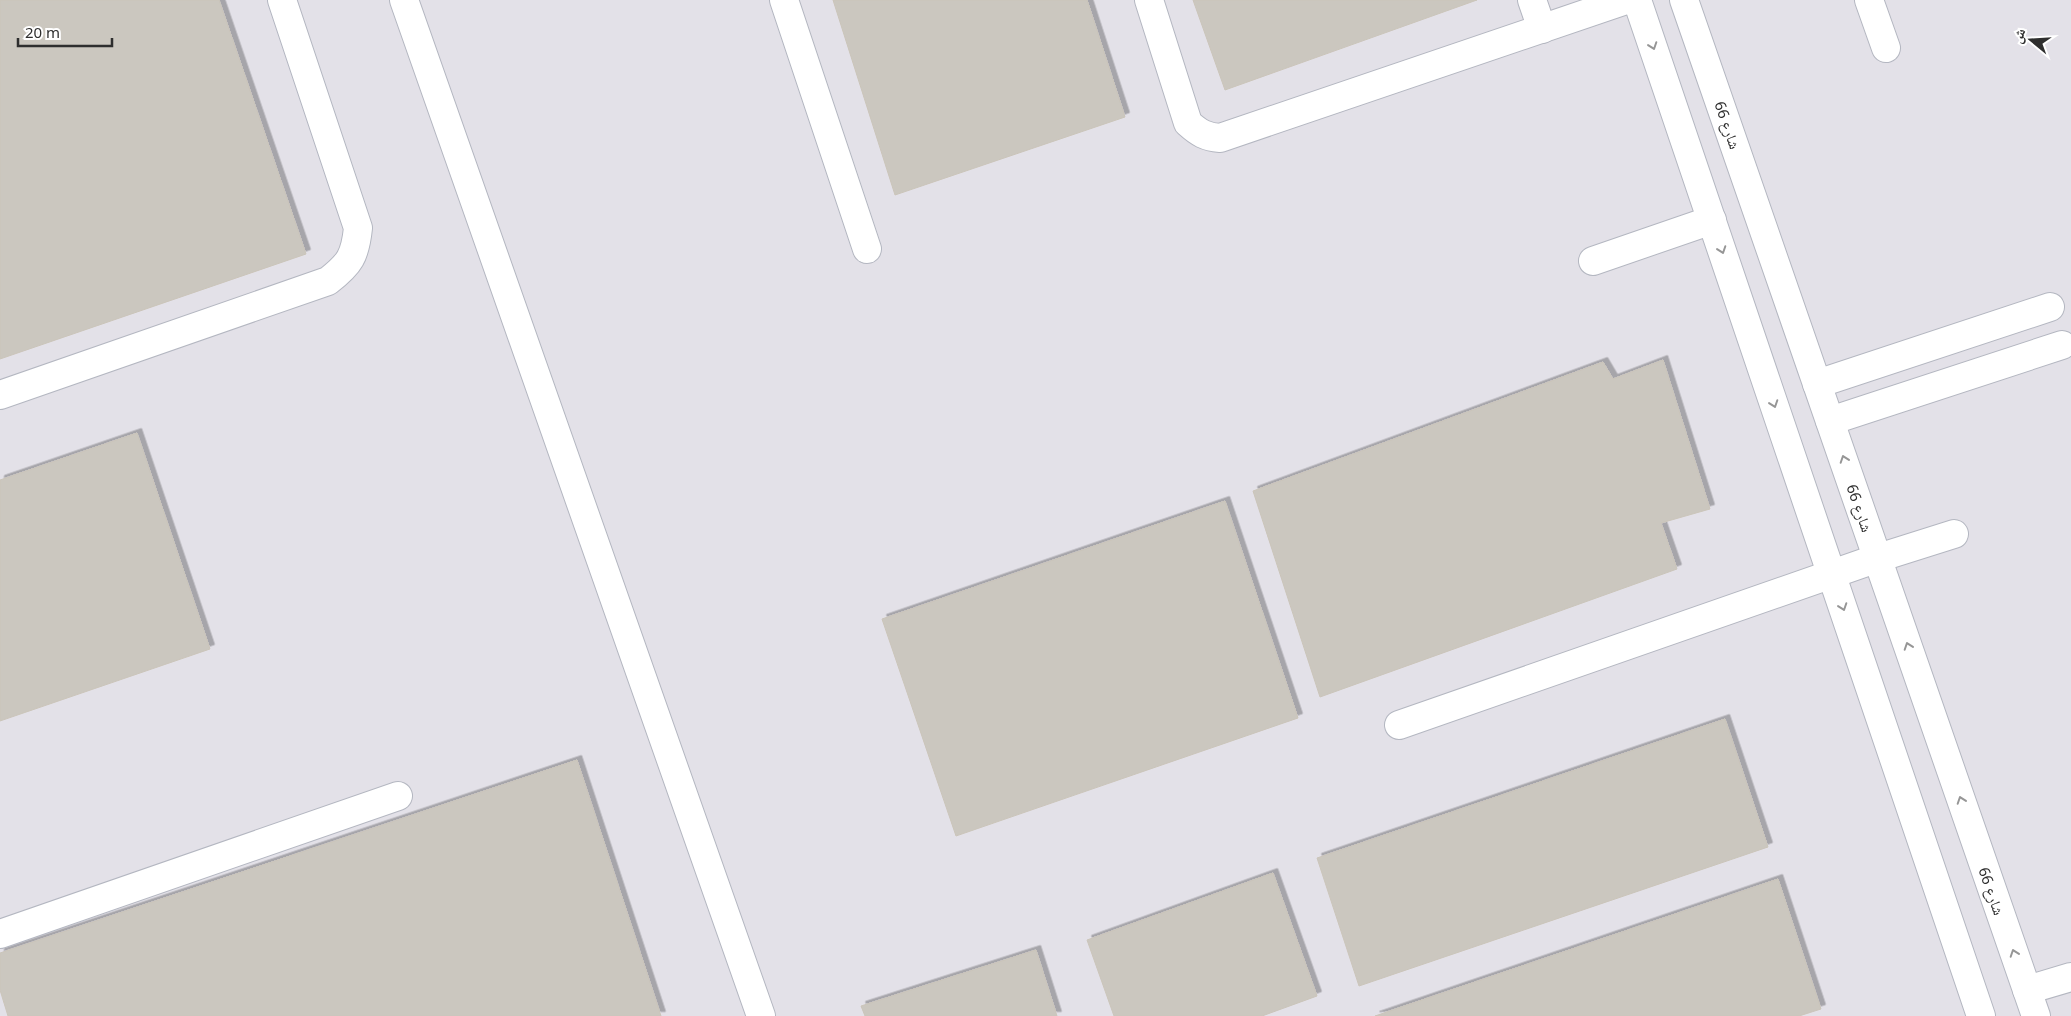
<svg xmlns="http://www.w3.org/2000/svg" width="2071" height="1016" viewBox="0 0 2071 1016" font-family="'Noto Sans','Noto Naskh Arabic',sans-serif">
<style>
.industrial{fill:#e3e1e8}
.building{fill:#cbc7bf;stroke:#cbc5ba;filter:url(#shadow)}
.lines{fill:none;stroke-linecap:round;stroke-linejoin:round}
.minor-casing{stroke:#b4b7c1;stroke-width:30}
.minor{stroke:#fff;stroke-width:28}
.oneway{stroke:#969696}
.labels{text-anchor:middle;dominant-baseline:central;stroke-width:5;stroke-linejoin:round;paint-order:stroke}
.street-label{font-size:15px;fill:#2e2e2e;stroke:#fff}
</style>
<defs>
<filter id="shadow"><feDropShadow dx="4.5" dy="-4.5" stdDeviation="0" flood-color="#0004"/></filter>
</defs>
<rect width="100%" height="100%" fill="#efe9e1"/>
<rect class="industrial" x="0" y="0" width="2071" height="1016"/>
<g class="building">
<polygon points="0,0 219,0 306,254 0,359"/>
<polygon points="833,0 1087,0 1125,117 895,195"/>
<polygon points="1193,0 1477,0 1225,90"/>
<polygon points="1663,360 1710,509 1661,523 1677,569 1320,697 1253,491 1603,362 1613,379"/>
<polygon points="137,433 210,649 0,721 0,480"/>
<polygon points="1225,501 1298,718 956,836 882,619"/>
<polygon points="1725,719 1768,847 1359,986 1317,858"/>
<polygon points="577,760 661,1016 8,1016 0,990 0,953"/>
<polygon points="1273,873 1317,996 1262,1016 1114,1016 1087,940"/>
<polygon points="1778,879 1821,1009 1799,1016 1375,1016"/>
<polygon points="1036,950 1057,1016 865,1016 861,1006"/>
</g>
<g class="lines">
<defs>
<g id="minor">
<polyline points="404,0 761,1016"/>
<polyline points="784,0 867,249"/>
<path d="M1149,0L1188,123C1199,133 1206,137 1220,138L1626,0"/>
<polyline points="1532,0 1542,29"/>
<polyline points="1637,0 1981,1016"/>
<polyline points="1684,0 2036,1016"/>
<polyline points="1869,0 1886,48"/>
<polyline points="1593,261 1712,220"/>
<polyline points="1817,384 2050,307"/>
<path d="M0,395L328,281C350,264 355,256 358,228L282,0"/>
<polyline points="1830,421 2062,345"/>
<polyline points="1399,725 1878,558 1954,534"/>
<polyline points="0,934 398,796"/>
<polyline points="2027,990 2071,977"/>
</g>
</defs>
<use href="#minor" class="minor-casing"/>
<use href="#minor" class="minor"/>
</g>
<defs><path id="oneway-chevron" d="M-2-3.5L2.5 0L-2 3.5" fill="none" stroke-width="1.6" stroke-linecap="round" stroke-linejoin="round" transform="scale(1.25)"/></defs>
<g class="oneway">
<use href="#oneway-chevron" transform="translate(1653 46) rotate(71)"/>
<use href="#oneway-chevron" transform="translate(1722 250) rotate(71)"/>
<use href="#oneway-chevron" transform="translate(1774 404) rotate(71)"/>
<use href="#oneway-chevron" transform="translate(1844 459) rotate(-109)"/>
<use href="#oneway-chevron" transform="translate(1843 607) rotate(71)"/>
<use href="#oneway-chevron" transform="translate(1908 646) rotate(-109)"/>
<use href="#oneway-chevron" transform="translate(1961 800) rotate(-109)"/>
<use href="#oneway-chevron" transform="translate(2014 953) rotate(-109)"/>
</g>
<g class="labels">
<g class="street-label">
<text transform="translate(1728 125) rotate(71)">شارع 66</text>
<text transform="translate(1860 508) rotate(71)">شارع 66</text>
<text transform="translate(1992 891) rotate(71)">شارع 66</text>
</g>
</g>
<g transform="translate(2031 40) rotate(288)" stroke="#ffffff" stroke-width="4" paint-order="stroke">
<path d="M0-4L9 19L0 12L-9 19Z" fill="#2e2e2e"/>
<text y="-8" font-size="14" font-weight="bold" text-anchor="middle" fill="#2e2e2e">ش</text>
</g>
<path d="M18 38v8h94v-8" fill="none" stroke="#2e2e2e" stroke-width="2.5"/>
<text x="25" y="38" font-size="15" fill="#2e2e2e" stroke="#ffffff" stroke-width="4" paint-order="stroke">20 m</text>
</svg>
